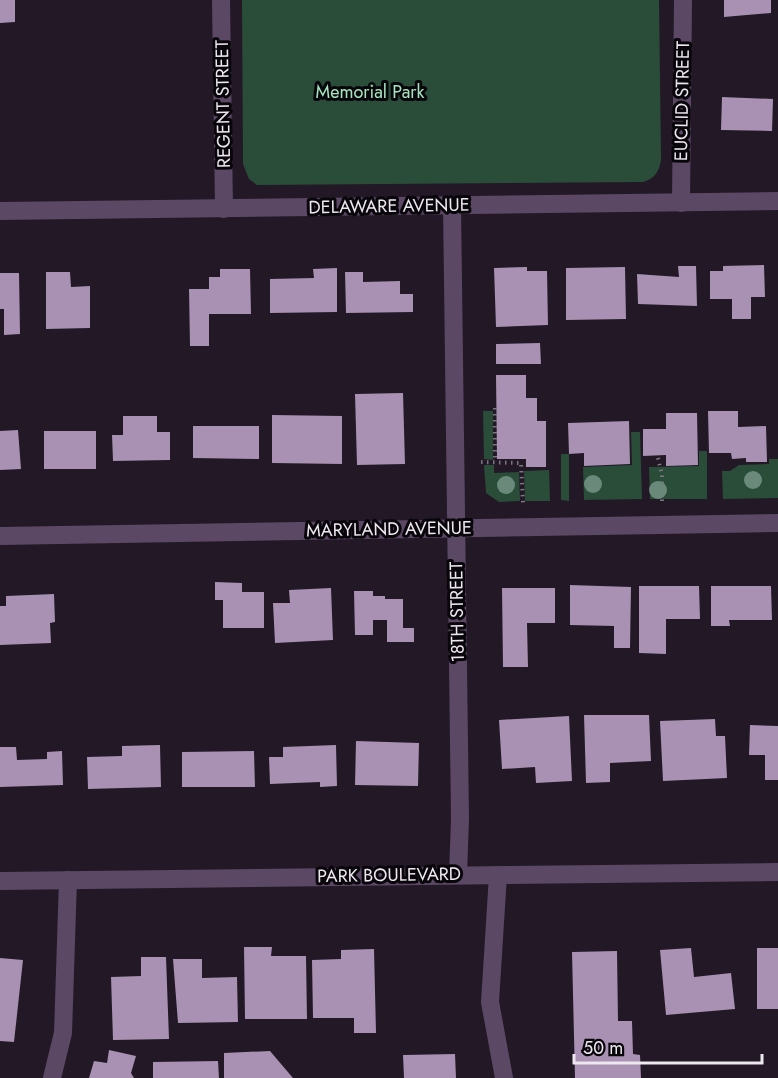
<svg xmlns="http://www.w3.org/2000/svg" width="778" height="1078" viewBox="0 0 778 1078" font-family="Jost,sans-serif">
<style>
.green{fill:#2a4d39}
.building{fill:#a891b2}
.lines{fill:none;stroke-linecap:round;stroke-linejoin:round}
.path{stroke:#7d7581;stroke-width:4;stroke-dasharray:1.5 4.5;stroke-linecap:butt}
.minor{stroke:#5b4864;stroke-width:18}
.tree{fill:#6a897b}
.labels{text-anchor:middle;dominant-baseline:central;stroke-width:6;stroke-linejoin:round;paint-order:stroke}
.park-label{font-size:18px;fill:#a5e6c0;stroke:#09060b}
.street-label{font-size:18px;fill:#ede7f0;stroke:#09060b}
</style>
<rect width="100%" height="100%" fill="#221826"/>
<g class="green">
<path d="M242,0H659L661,159C660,170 655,179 643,182L257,185L249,179L243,164Z"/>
<polygon points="483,411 493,411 493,460 484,459"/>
<polygon points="631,432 640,432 642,499 584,500 583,467 632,465"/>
<polygon points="699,451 707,451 707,499 650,499 649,467 699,466"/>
<polygon points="561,454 569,454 569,501 561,500"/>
<polygon points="769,459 778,459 778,498 723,499 722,471 730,471 739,465 769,464"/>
<polygon points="484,465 494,465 494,473 519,472 520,501 499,502 486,493"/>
<polygon points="549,470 550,501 525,501 524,471"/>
</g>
<g class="building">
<polygon points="0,0 15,0 15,22 0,23"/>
<polygon points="724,0 771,0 771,13 724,17"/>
<polygon points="722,97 773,99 772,131 721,130"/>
<polygon points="764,265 765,297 751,297 751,319 732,319 732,299 710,299 710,271 723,271 723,266"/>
<polygon points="678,266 696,266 697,306 638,304 637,274 679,277"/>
<polygon points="527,267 527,271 547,271 548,325 496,327 494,268"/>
<polygon points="625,267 626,319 566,320 566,268"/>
<polygon points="337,268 337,312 270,313 270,279 314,278 313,269"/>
<polygon points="220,269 250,269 251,314 209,314 209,346 190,346 189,289 209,289 209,277 220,277"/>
<polygon points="46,272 70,272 71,287 90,286 90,328 46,329"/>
<polygon points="345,272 363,272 363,282 400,281 400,294 413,294 413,312 346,313"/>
<polygon points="0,273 19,273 20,334 4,335 4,309 0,309"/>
<polygon points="540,343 541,364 496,364 496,344"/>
<polygon points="496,375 526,375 526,398 537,398 537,421 546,421 546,467 526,467 526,459 497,459"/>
<polygon points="403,393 405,464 357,465 355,394"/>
<polygon points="708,411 738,411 738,427 766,426 767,462 746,462 746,458 732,459 731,453 709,453"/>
<polygon points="666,413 697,413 698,465 666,466 666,455 643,456 643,429 666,429"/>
<polygon points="272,415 342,416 342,464 272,463"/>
<polygon points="123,416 157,416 157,432 170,432 170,460 113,461 112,435 123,435"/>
<polygon points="629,421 630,464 584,466 584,453 569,454 568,423"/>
<polygon points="193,426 259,426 259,459 193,458"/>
<polygon points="18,430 21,469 0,470 0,431"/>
<rect x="44" y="431" width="52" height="38"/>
<polygon points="215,582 242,583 242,592 264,592 264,628 223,628 223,600 215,600"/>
<polygon points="570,585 631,587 630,648 614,648 614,626 570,625"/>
<polygon points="639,586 699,586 700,619 666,619 666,654 639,653"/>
<polygon points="711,586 771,586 772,620 729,620 730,626 711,626"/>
<polygon points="331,588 333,640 275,643 273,603 290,603 289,590"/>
<polygon points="502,588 555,588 555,623 527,623 528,667 503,667"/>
<polygon points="354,591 373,591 373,596 385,596 385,599 403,599 403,628 414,628 414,642 387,642 387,620 373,620 373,635 355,635"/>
<polygon points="54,594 55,622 50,623 51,643 0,645 0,606 6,606 6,596"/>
<polygon points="584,715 649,715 651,761 610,763 610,782 586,783"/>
<polygon points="569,716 572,781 536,783 535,767 502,769 499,720"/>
<polygon points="715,719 716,736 725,736 727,778 663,781 660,721"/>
<polygon points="750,725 778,726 778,780 765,780 765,755 749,755"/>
<polygon points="356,741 419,743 418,786 355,785"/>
<polygon points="160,745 161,787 88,789 87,757 122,756 122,746"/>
<polygon points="336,745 337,786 320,787 320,782 270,784 269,757 283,757 283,747"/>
<polygon points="0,747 16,747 17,760 47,759 47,752 62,751 63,785 0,787"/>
<polygon points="254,751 255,787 182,787 182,752"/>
<polygon points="244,947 272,947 271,956 306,956 307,1019 245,1019"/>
<polygon points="691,948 694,977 731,973 735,1009 666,1015 660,950"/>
<rect x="757" y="948" width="21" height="61"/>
<polygon points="374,949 376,1033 354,1033 354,1018 313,1018 312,960 341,959 341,950"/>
<polygon points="617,951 618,1021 632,1021 633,1054 640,1055 641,1078 575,1078 572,952"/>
<polygon points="141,957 166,957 169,1039 113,1040 111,977 141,976"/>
<polygon points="0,958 23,960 14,1042 0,1041"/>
<polygon points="173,959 202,959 202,978 237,977 238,1022 178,1023"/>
<polygon points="109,1050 136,1056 131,1073 134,1078 89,1078 94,1061 107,1063"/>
<polygon points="270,1051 293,1078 224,1078 224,1053"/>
<polygon points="455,1054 456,1078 404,1078 403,1055"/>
<polygon points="218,1061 219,1078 153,1078 153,1062"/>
</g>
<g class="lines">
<g class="path">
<polyline points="495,408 495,462"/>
<polyline points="658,458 662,475 662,502"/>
<polyline points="481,462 521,463 523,503"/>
</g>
<g class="minor">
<polyline points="221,0 224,209"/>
<polyline points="681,203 683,0"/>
<polyline points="452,205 460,819 458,874"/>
<polyline points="0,211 778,201"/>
<polyline points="0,536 778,523"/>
<polyline points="498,875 490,1002 504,1078"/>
<polyline points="0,881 778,872"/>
<polyline points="52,1078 63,1033 68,880"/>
</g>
</g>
<g class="tree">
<circle cx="753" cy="480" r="9"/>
<circle cx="593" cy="484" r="9"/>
<circle cx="506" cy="485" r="9"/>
<circle cx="658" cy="490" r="9"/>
</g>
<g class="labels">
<g class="park-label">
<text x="370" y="92">Memorial Park</text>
</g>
<g class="street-label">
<text transform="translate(682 101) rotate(-89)">EUCLID STREET</text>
<text transform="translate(223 104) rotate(-91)">REGENT STREET</text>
<text transform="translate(389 206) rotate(-1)">DELAWARE AVENUE</text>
<text transform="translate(389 529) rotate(-1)">MARYLAND AVENUE</text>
<text transform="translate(457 612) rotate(-91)">18TH STREET</text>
<text transform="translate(389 875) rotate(-1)">PARK BOULEVARD</text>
</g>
</g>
<path d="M574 1054v9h188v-9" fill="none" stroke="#ede7f0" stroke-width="3"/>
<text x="583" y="1054" font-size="18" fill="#ede7f0" stroke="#09060b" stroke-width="4.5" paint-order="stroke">50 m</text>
</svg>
